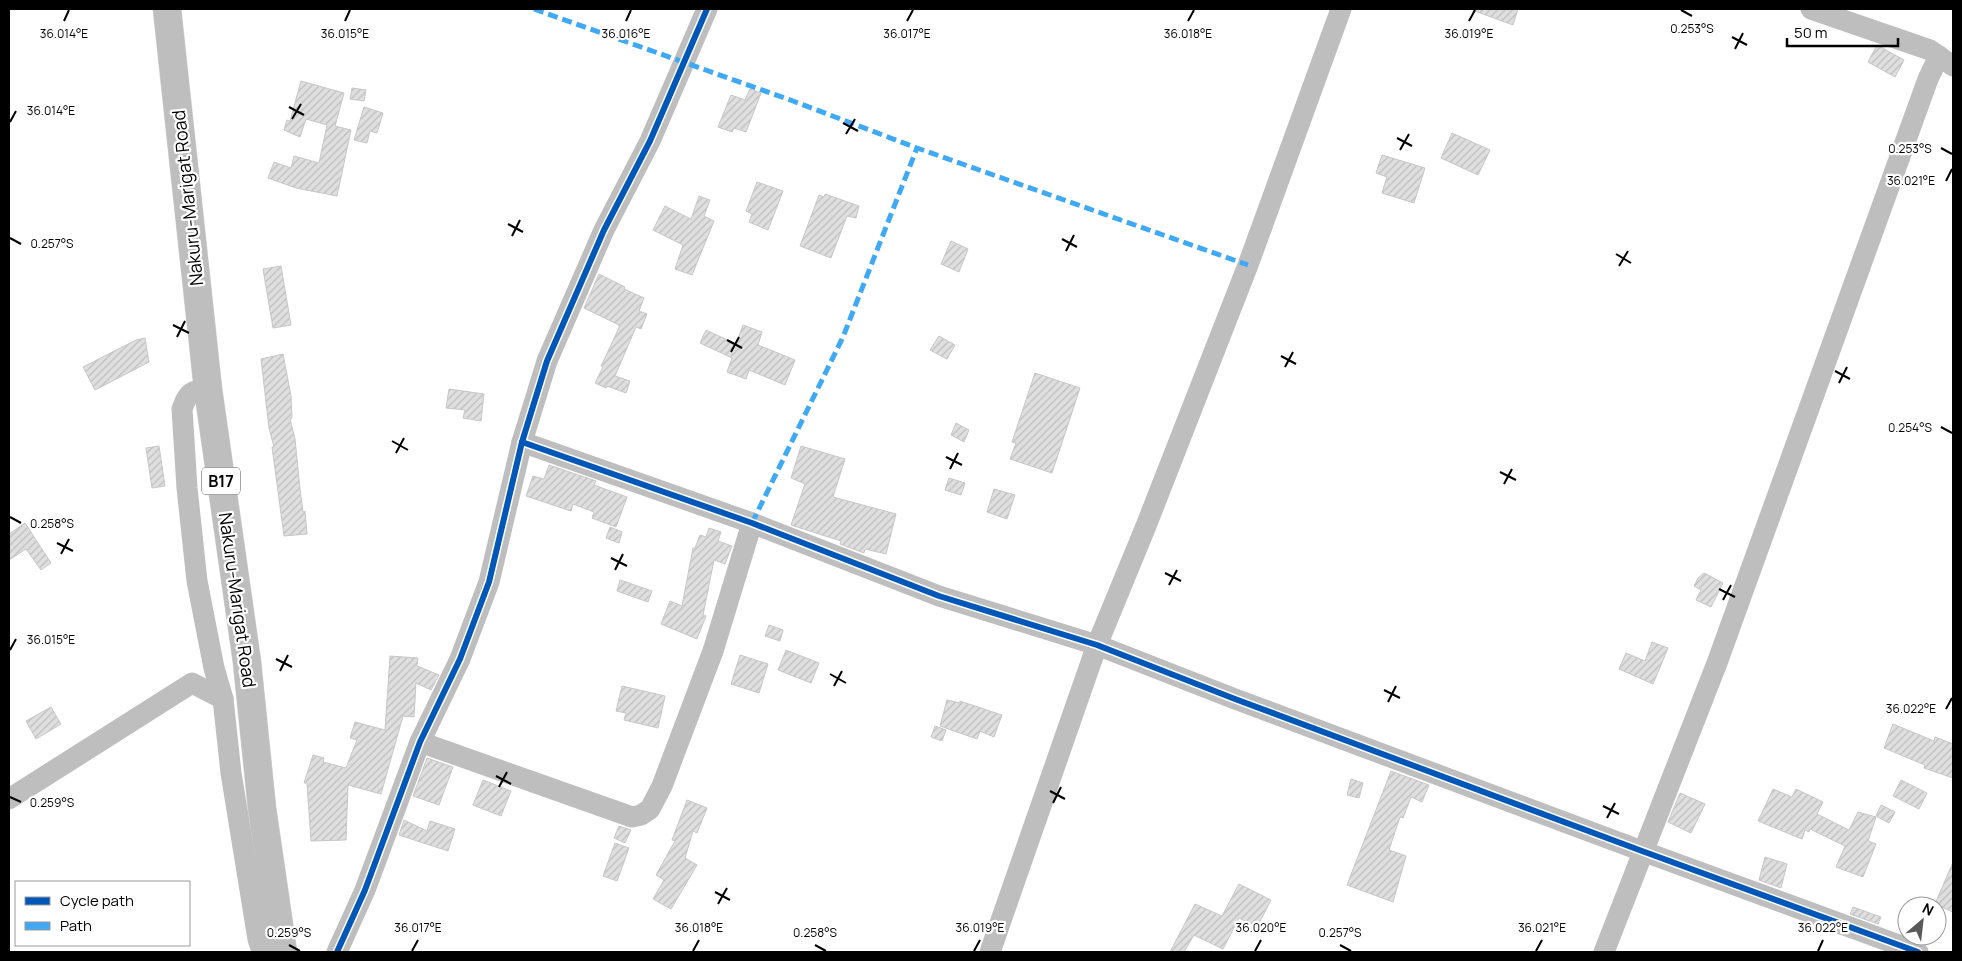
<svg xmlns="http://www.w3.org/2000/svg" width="1962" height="961" viewBox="0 0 1962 961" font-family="Manrope,sans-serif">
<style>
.building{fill:url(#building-hatch);stroke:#c7c7c7}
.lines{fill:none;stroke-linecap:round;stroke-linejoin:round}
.major-casing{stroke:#dbdbdb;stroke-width:29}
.minor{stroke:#bebebe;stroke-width:21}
.major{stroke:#bebebe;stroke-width:28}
.quiet{stroke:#3fa9f5;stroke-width:5;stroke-dasharray:10 5;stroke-linecap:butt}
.cycleway-casing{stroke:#fff;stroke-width:9}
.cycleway{stroke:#0057b8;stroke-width:6}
.ticks{fill:none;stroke:#000;stroke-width:2}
.labels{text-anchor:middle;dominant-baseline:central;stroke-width:4.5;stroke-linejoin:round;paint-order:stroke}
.shield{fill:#fff;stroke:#4c4c4c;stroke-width:1}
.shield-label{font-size:16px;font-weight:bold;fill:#000}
.street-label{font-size:18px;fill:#000;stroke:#fff}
.ticks-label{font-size:12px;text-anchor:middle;fill:#000;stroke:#fff;stroke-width:4.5;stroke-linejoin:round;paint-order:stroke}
</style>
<defs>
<pattern id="building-hatch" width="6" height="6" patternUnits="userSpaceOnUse" patternTransform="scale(1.25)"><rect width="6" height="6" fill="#dfdfdf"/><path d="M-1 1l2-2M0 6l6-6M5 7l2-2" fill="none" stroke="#bebebe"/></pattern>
</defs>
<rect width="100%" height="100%" fill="#fff"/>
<g class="building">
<polygon points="1473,9 1518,9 1513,25 1472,10"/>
<polygon points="1877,45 1904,60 1895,77 1868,62"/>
<polygon points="301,81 344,93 335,126 351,130 337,196 296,188 268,178 274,162 291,168 294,156 319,163 327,125 306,119 300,137 284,130 287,120 290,121"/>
<polygon points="352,88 366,90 364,101 350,99"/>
<polygon points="750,89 761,93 746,132 734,128 732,132 718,127 731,95 745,100"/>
<polygon points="364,107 383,113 377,133 370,131 367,143 354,140"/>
<polygon points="1452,133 1490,150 1478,175 1441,158"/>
<polygon points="1382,155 1425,168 1414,203 1382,193 1387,177 1376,173"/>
<polygon points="757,182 783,191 768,230 749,222 752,214 746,211"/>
<polygon points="825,194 859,206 856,218 847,216 831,258 800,246 819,195 824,197"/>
<polygon points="699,196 710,200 704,216 714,221 692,275 675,269 683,245 653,230 665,206 691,219"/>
<polygon points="951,241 968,249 959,272 941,264"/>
<polygon points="281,266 291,325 273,328 263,269"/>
<polygon points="599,274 625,287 624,289 644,298 639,311 647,314 641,329 636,327 615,376 630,381 626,393 607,386 606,388 595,383 603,367 601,366 619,328 619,325 584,308"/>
<polygon points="743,325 762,332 758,345 795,360 785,385 749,370 746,379 727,372 732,358 700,343 706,330 736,344"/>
<polygon points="939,336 955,345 947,359 930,350"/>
<polygon points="145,338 149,362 95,390 83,367 136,340"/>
<polygon points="283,354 291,396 292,418 290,419 295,439 300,489 303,512 305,511 307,534 284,536 272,447 274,447 269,428 261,359"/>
<polygon points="1035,373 1080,388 1052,473 1010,459 1016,443 1012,442"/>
<polygon points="449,389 484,394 481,421 463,418 465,410 446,408"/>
<polygon points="956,423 969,430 964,442 951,435"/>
<polygon points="159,446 165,486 152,488 146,448"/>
<polygon points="801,446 845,459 833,497 896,514 886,554 865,549 864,553 840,544 841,541 791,525 805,484 791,478"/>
<polygon points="549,465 596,481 594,485 627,497 616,527 592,518 594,512 573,504 571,511 526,496 533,476 544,479"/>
<polygon points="949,478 965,483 961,495 945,490"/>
<polygon points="994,489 1015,495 1007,519 987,512"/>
<polygon points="25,523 51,563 41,570 26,549 9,560 9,534"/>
<polygon points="610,527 622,532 619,543 606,538"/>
<polygon points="709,528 721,532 718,541 732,546 725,564 714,560 703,615 706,616 697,639 661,624 670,601 682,606 693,548 695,548 700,535 706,537"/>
<polygon points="1704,573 1723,583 1711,607 1696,600 1701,590 1694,586 1698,578"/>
<polygon points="620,580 652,591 648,602 617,591"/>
<polygon points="769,625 783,630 780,641 765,636"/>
<polygon points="1652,642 1668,648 1653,684 1619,669 1626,653 1645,661"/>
<polygon points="786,650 819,663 811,683 778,670"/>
<polygon points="740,655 768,664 759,693 731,684"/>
<polygon points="390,656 418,658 417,666 439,675 431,690 416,683 414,717 403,716 381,794 348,785 346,840 311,841 307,783 304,783 313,755 324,758 323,762 346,768 357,740 350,738 355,722 385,730"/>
<polygon points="622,686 665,696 658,728 624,720 626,713 616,711"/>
<polygon points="947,700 960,703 960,701 1002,715 994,737 980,731 977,739 940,726"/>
<polygon points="51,707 61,724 36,739 26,721"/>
<polygon points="1893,724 1934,741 1935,737 1953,744 1953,778 1924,768 1925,765 1884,748"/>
<polygon points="935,726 946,730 942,741 931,737"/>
<polygon points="427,758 453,767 439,805 413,796"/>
<polygon points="1391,771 1429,785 1422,802 1411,797 1403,818 1400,817 1389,850 1406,856 1393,902 1347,885"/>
<polygon points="1351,779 1363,783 1359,798 1347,795"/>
<polygon points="483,780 511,791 501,816 473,805"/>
<polygon points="1901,780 1927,793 1919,809 1893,796"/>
<polygon points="1773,789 1792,797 1796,789 1823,802 1817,814 1849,830 1858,812 1876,817 1868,841 1876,844 1863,877 1836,867 1845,846 1810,829 1809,832 1805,830 1802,839 1758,821"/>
<polygon points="1680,793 1705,804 1691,833 1668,822"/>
<polygon points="687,800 707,808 697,833 693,831 685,858 697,865 671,909 653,899 664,880 656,875 675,841 672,840"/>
<polygon points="1881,805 1895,812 1889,823 1876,816"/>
<polygon points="404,820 427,831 430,821 455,829 448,851 399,835"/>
<polygon points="619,826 631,830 625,843 614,838"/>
<polygon points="615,843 629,848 617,881 603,876"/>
<polygon points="1765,857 1787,864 1781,888 1759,880"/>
<polygon points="1953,862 1953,912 1935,904"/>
<polygon points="1239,884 1271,900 1257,927 1239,918 1223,949 1194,935 1184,952 1170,952 1195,904 1222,916"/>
<polygon points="1853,907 1881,917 1878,924 1850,914"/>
</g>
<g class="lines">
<defs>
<polyline id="major" points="167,9 208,389 247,662 262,808 283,952"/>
</defs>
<use href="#major" class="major-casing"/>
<g class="minor">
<polyline points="1811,9 1930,50 1953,66"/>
<path d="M208,389C191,391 188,392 182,409L187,488L197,581L214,668L223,699L231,773L258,939L262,952"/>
<polyline points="522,442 752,523 939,596 1097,645 1235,699 1642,851 1918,952"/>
<polyline points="420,742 632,817 641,815 650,809 662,786 713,651 752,523"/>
<polyline points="9,799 192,683 223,699"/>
<polyline points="337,952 365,890 420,742 460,659 489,582 522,442 547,361 604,230 650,141 707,9"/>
<polyline points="990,952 1097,645 1146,526 1248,265 1341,9"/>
<polyline points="1604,952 1717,663 1928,79 1939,56"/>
</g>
<use href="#major" class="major"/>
<g class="quiet">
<polyline points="534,9 793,101 917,148 1248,265"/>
<polyline points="752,523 843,337 917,148"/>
</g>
<defs>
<g id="cycleway">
<polyline points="522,442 752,523 939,596 1097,645 1235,699 1642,851 1918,952"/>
<polyline points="337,952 365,890 420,742 460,659 489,582 522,442 547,361 604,230 650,141 707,9"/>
</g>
</defs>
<use href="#cycleway" class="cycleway-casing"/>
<use href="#cycleway" class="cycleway"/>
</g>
<path class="ticks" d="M1681,10L1692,16M64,21L69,10M345,21L350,10M626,21L631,10M907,21L913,10M1188,21L1194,10M1469,21L1475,10M1732,37L1747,45M1735,49L1743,33M289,107L304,115M292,119L301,104M10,122L16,111M843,123L858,131M846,134L855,119M1397,138L1412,146M1941,148L1952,154M1400,150L1409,134M1946,181L1952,169M508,224L523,232M512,236L520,220M10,238L21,244M1062,239L1077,247M1066,251L1074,235M1616,254L1631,263M1619,266L1628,251M173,325L189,333M177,337L185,321M727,340L742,348M731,352L739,337M1281,356L1296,364M1285,367L1293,352M1835,371L1850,379M1839,383L1847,367M1941,427L1952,433M392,441L408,450M396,453L404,438M946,457L962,465M950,469L958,453M1500,472L1516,480M1504,484L1512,469M10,517L21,523M57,543L73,551M61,554L69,539M611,558L627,566M615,570L623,554M1165,573L1181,581M1169,585L1177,570M1719,589L1735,597M1723,600L1731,585M10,650L16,639M276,659L292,667M280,671L288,655M830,674L846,683M834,686L842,671M1384,690L1400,698M1388,702L1396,686M1946,709L1952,698M496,776L511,784M499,787L507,772M1050,791L1065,799M10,797L21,802M1053,803L1061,787M1603,806L1619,814M1607,818L1615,803M715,892L730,900M718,904L727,888M289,945L300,951M815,945L826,951M1340,945L1351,951M412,951L418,940M693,951L699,940M974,951L980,940M1255,951L1261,940M1536,951L1542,940M1818,951L1823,940"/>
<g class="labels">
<rect class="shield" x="202" y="467.5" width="38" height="27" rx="4"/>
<g class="shield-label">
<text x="221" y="481">B17</text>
</g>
<g class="street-label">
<text transform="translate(187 198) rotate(-96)">Nakuru-Marigat Road</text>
<text transform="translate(238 600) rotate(82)">Nakuru-Marigat Road</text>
</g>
</g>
<g class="ticks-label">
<text x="1692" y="33">0.253°S</text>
<text x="64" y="38">36.014°E</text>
<text x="345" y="38">36.015°E</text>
<text x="626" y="38">36.016°E</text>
<text x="907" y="38">36.017°E</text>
<text x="1188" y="38">36.018°E</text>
<text x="1469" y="38">36.019°E</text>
<text x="51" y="115">36.014°E</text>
<text x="1910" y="153">0.253°S</text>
<text x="1911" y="185">36.021°E</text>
<text x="52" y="248">0.257°S</text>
<text x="1910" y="432">0.254°S</text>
<text x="52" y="528">0.258°S</text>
<text x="51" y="644">36.015°E</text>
<text x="1911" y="713">36.022°E</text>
<text x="52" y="807">0.259°S</text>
<text x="418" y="932">36.017°E</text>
<text x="699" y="932">36.018°E</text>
<text x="980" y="932">36.019°E</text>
<text x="1261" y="932">36.020°E</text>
<text x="1542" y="932">36.021°E</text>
<text x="1823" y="932">36.022°E</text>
<text x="289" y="937">0.259°S</text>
<text x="815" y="937">0.258°S</text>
<text x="1340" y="937">0.257°S</text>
</g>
<rect width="1962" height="961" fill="none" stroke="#000000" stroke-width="20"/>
<rect x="15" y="881" width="175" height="65" fill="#ffffff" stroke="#999999"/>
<rect x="25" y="897" width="25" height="8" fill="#0057b8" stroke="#999999"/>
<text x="60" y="906" font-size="15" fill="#000000">Cycle path</text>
<rect x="25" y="922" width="25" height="8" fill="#3fa9f5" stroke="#999999"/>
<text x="60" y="931" font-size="15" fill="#000000">Path</text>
<g transform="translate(1922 921) rotate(28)"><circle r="24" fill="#ffffff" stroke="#999999"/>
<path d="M0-4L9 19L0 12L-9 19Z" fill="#595959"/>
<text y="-8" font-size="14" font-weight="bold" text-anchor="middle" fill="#000000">N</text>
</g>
<path d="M1787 38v8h111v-8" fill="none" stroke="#000000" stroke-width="2.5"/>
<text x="1794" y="38" font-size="15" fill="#000000" stroke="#ffffff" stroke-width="4" paint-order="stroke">50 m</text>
</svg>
